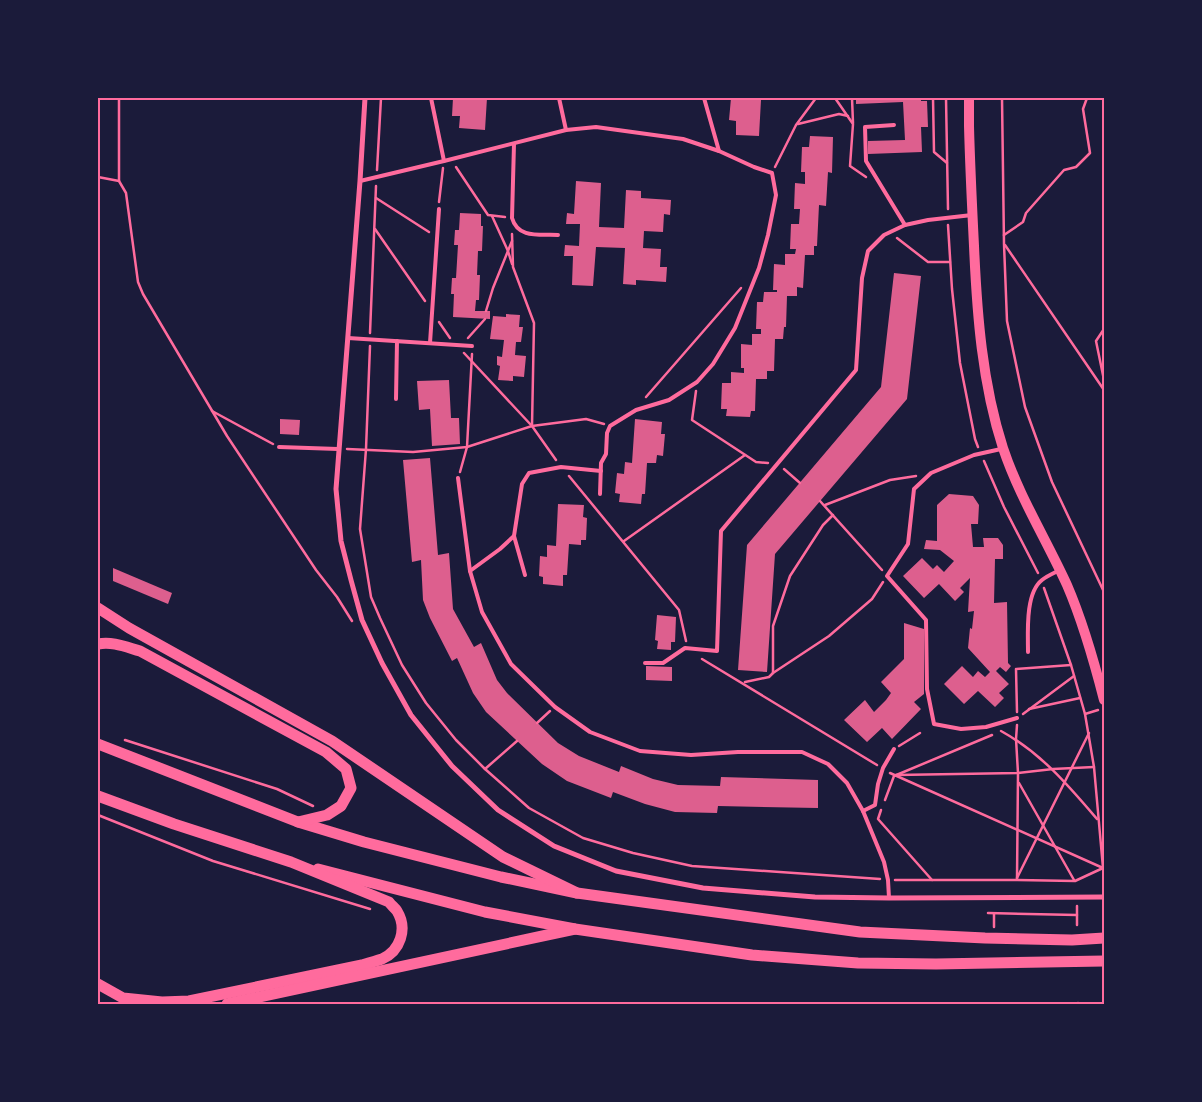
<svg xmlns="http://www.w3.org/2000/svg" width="1202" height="1102" viewBox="0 0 1202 1102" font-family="'PT Sans',sans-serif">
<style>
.building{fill:#dd5f8e}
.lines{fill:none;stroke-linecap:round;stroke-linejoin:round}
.path{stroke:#ff6b9d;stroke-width:2.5}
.service{stroke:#ff6b9d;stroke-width:4}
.minor{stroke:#ff6b9d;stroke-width:5}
.secondary{stroke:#ff6b9d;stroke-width:10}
.primary{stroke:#ff6b9d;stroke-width:11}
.trunk{stroke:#ff6b9d;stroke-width:11}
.neatline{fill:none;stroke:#ff6b9d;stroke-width:2}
</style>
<rect width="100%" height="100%" fill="#1b1b3a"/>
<g class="building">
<polygon points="453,98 487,98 485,130 459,128 460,116 452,116"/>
<polygon points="731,98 757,98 757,100 761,100 759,136 736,135 736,121 729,120"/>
<polygon points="856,98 921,98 921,101 927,101 928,127 921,127 922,152 868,154 868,141 905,140 903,102 856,104"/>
<polygon points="810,136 833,137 832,173 828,172 826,206 819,205 817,246 814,246 814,255 805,255 803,288 797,287 797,296 787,296 786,327 784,327 783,339 775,339 774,371 767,371 767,379 756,379 755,411 751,411 750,417 726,416 727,409 721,409 722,383 731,383 731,372 744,373 744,368 741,368 741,344 752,345 752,334 761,334 761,329 756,329 757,302 763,302 764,292 777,292 777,290 773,290 774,264 785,265 785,254 795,254 796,249 790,249 791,224 799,224 800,209 794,209 795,183 805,184 805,172 801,172 802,147 809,147"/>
<polygon points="576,181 601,183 599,227 624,228 626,190 641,191 641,198 671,200 670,215 664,214 663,232 644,231 643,248 661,249 660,267 667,267 666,282 636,280 636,285 623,284 625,248 596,247 593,286 572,285 573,256 564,256 565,245 579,246 580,224 566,224 567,213 574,214"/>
<polygon points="460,213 481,214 481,226 483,226 482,251 478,251 477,275 480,275 479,300 476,300 475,311 490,311 490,319 453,317 454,294 451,294 452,278 456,278 458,245 454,245 455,230 459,230"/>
<polygon points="894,273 921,276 907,399 775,554 767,672 738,670 747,545 881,387"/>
<polygon points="506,314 520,315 519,327 523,327 521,342 516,342 515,355 526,356 524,377 513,376 513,381 498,380 500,366 497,365 497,356 502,357 504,340 490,339 493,316 506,317"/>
<polygon points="449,380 451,418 459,418 460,444 432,446 430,409 419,410 417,381"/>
<polygon points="280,419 300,420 299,435 280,434"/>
<polygon points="635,419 662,422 661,434 665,434 663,456 657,455 656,463 647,463 645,494 642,494 641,504 619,502 620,494 615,493 617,473 624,474 625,462 632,463"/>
<polygon points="430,458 438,555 449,553 453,609 474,647 481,643 497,680 507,693 558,743 579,756 619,772 621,766 653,779 678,785 720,786 721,777 818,780 818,808 718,806 717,813 675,812 645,804 613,792 611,798 567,781 542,764 486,712 473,693 457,658 452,661 430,618 423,600 421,560 412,562 403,460"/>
<polygon points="949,494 973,496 979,505 978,524 971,524 973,547 984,547 983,538 998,538 1003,545 1003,559 995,559 994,603 1007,602 1008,663 1011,666 1006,672 1000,667 996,671 1009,684 999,693 1004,698 995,707 978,691 964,704 944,684 962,666 973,677 978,671 985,677 990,672 968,648 970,628 972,629 974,611 968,612 970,578 960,588 964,592 955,601 939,584 924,598 903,576 922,558 933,569 937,565 944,572 954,561 940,550 924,549 926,540 937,541 937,505"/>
<polygon points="558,504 584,505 583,517 587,518 586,540 581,540 581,545 569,544 567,575 563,575 563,586 543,584 543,577 539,576 540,556 547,557 547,545 556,546"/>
<polygon points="113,568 172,593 168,604 113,581"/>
<polygon points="657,615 676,617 675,642 671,642 671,650 657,649 658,641 655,640"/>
<polygon points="904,623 924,629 924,694 914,702 921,709 892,739 882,728 867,742 844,720 865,700 874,712 886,700 891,693 881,682 904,659"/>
<polygon points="646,666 672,667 672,681 646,680"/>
</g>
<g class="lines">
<g class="path">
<polyline points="119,98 119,181"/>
<polyline points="835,98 853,124 850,166 866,177"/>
<polyline points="852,98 853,123"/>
<polyline points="933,98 934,152 947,163"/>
<polyline points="946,98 948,209"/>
<polyline points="1002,98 1004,244 1007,321 1025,407 1052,482 1104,592"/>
<polyline points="798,124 839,114 848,116"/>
<polyline points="456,167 488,215 505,217"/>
<polyline points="775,167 796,125 816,98"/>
<polyline points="377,170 381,98"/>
<polyline points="98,177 119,181 126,193 138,282 143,294 227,436 316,570 337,597 352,621"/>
<polyline points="376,198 429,232"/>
<polyline points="439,202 443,168"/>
<polyline points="492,216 508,251 512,264"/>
<polyline points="948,225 952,289 960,363 975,439 978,447"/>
<polyline points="375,229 425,301"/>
<polyline points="1004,235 1023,222 1026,213 1064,170 1076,167 1090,153 1083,109 1087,98"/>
<polyline points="897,238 928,262 950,262"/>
<polyline points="1005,245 1104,390"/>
<polyline points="486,311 493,288 512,241"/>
<polyline points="439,322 450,338"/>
<polyline points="1104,329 1096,341 1104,380"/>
<polyline points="370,333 376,186"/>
<polyline points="468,338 485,319"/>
<polyline points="370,346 366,449 360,529 371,597 380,618 402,665 426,703 456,740 485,769 529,808 583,838 633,853 692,866 880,879"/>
<polyline points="464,353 532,426 556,460"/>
<polyline points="696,391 692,420 756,462 768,463"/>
<polyline points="646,397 741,288"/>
<polyline points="212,411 273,444"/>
<polyline points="532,426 586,419 604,424"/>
<polyline points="347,449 413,452 467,447 532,426 534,323 513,267 512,234"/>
<polyline points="984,461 1004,507 1038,573"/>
<polyline points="784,469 800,483"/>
<polyline points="460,472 467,447 472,354"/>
<polyline points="569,476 679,610 686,641"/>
<polyline points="820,501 882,570"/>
<polyline points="825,505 890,480 916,476"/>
<polyline points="624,541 745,455"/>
<polyline points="1044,588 1071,665 1085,714 1094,767 1103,868"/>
<polyline points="702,659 877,765"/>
<polyline points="773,673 773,626 790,576 823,525 833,515"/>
<polyline points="745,682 769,677 773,673 829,636 872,599 883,582"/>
<polyline points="1029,709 1080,698"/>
<polyline points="1017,712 1016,669 1071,665"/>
<polyline points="1023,714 1074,676"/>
<polyline points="1085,714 1098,710"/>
<polyline points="537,723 550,711"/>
<path d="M1001,731C1041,753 1068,785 1097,819"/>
<polyline points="125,740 277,789 313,806"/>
<polyline points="899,746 920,733"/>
<polyline points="485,769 517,741"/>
<polyline points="890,773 1103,868"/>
<polyline points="896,775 1018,773 1053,769 1094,767"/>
<polyline points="1019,783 1074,880"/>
<polyline points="885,800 894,776 992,735"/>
<polyline points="881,810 878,819 932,880"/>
<polyline points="98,815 213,861 370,909"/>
<polyline points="1017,878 1089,733"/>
<polyline points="1017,879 1018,773 1016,739 1017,725"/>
<polyline points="895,880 1017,880 1075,881 1103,868"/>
<polyline points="1077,906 1077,925"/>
<polyline points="988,913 1077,915"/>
<polyline points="994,914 994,927"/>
<polyline points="1078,1003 1078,1004"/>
</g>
<g class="service">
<polyline points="431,98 444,161"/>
<polyline points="559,98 566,130"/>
<polyline points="704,98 719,151"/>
<polyline points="894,125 865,127 866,161 905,225"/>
<path d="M514,144L512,218C518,239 540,234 558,235"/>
<polyline points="360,181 444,161 566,130 596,127 683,139 719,151 754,167 772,173 776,195 768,235 759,268 735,328 713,364 697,382 669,400 636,410 610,426 607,433 606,454 601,463 600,494"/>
<polyline points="348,338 472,346"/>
<polyline points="430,343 439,209"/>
<polyline points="396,399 397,341"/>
<polyline points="279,447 338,449"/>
<polyline points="1001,449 974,455 931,473 914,489 908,544 887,576 926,620 927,689 934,724 961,729 986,727 1017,718"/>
<polyline points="458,478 470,571 482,612 511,664 555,707 590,732 640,751 691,755 738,752 802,752 828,764 847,783 863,811 884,862 888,880 889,898"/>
<polyline points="470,571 500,549 514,536"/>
<polyline points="525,575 514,536 522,484 529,473 561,467 601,471"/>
<path d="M1028,652C1028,633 1025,593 1042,580C1047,576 1054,573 1060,570"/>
<polyline points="645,663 663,663 685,648 717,651 721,531 856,370 862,278 868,251 884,235 905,225 928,220 972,215"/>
<polyline points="863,811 875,805 878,784 883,768 894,749"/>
</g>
<polyline class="minor" points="365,98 360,181 336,489 341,541 351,580 362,620 382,663 411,715 452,766 498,810 554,846 616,871 703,888 815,897 889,898 1104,897"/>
<path class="secondary" d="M969,98V126C970,166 972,206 974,246C977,314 982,383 1003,448C1019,496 1046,539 1067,585C1083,622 1094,661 1104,700"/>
<g class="primary">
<polyline points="298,822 364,842 501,877 577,893 860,932 985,938 1072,940 1104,938"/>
<polyline points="318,869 485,912 575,929 752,955 858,963 936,964 1104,961"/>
</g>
<g class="trunk">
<polyline points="98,608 129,628 332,741 503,857 577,893"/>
<path d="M98,644C112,641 126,647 140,651L326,752L346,769L351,788L341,806L327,815L298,822L98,744"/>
<path d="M98,796L174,824L291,862L389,902C391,905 395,908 397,911C408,929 400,951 382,959C376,961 369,963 362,965L189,1001L162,1002L123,998L98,984"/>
<polyline points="227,1004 575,929"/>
</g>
</g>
<rect width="1202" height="1102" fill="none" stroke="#1b1b3a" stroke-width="198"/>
<rect x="99" y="99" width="1004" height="904" class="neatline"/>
</svg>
